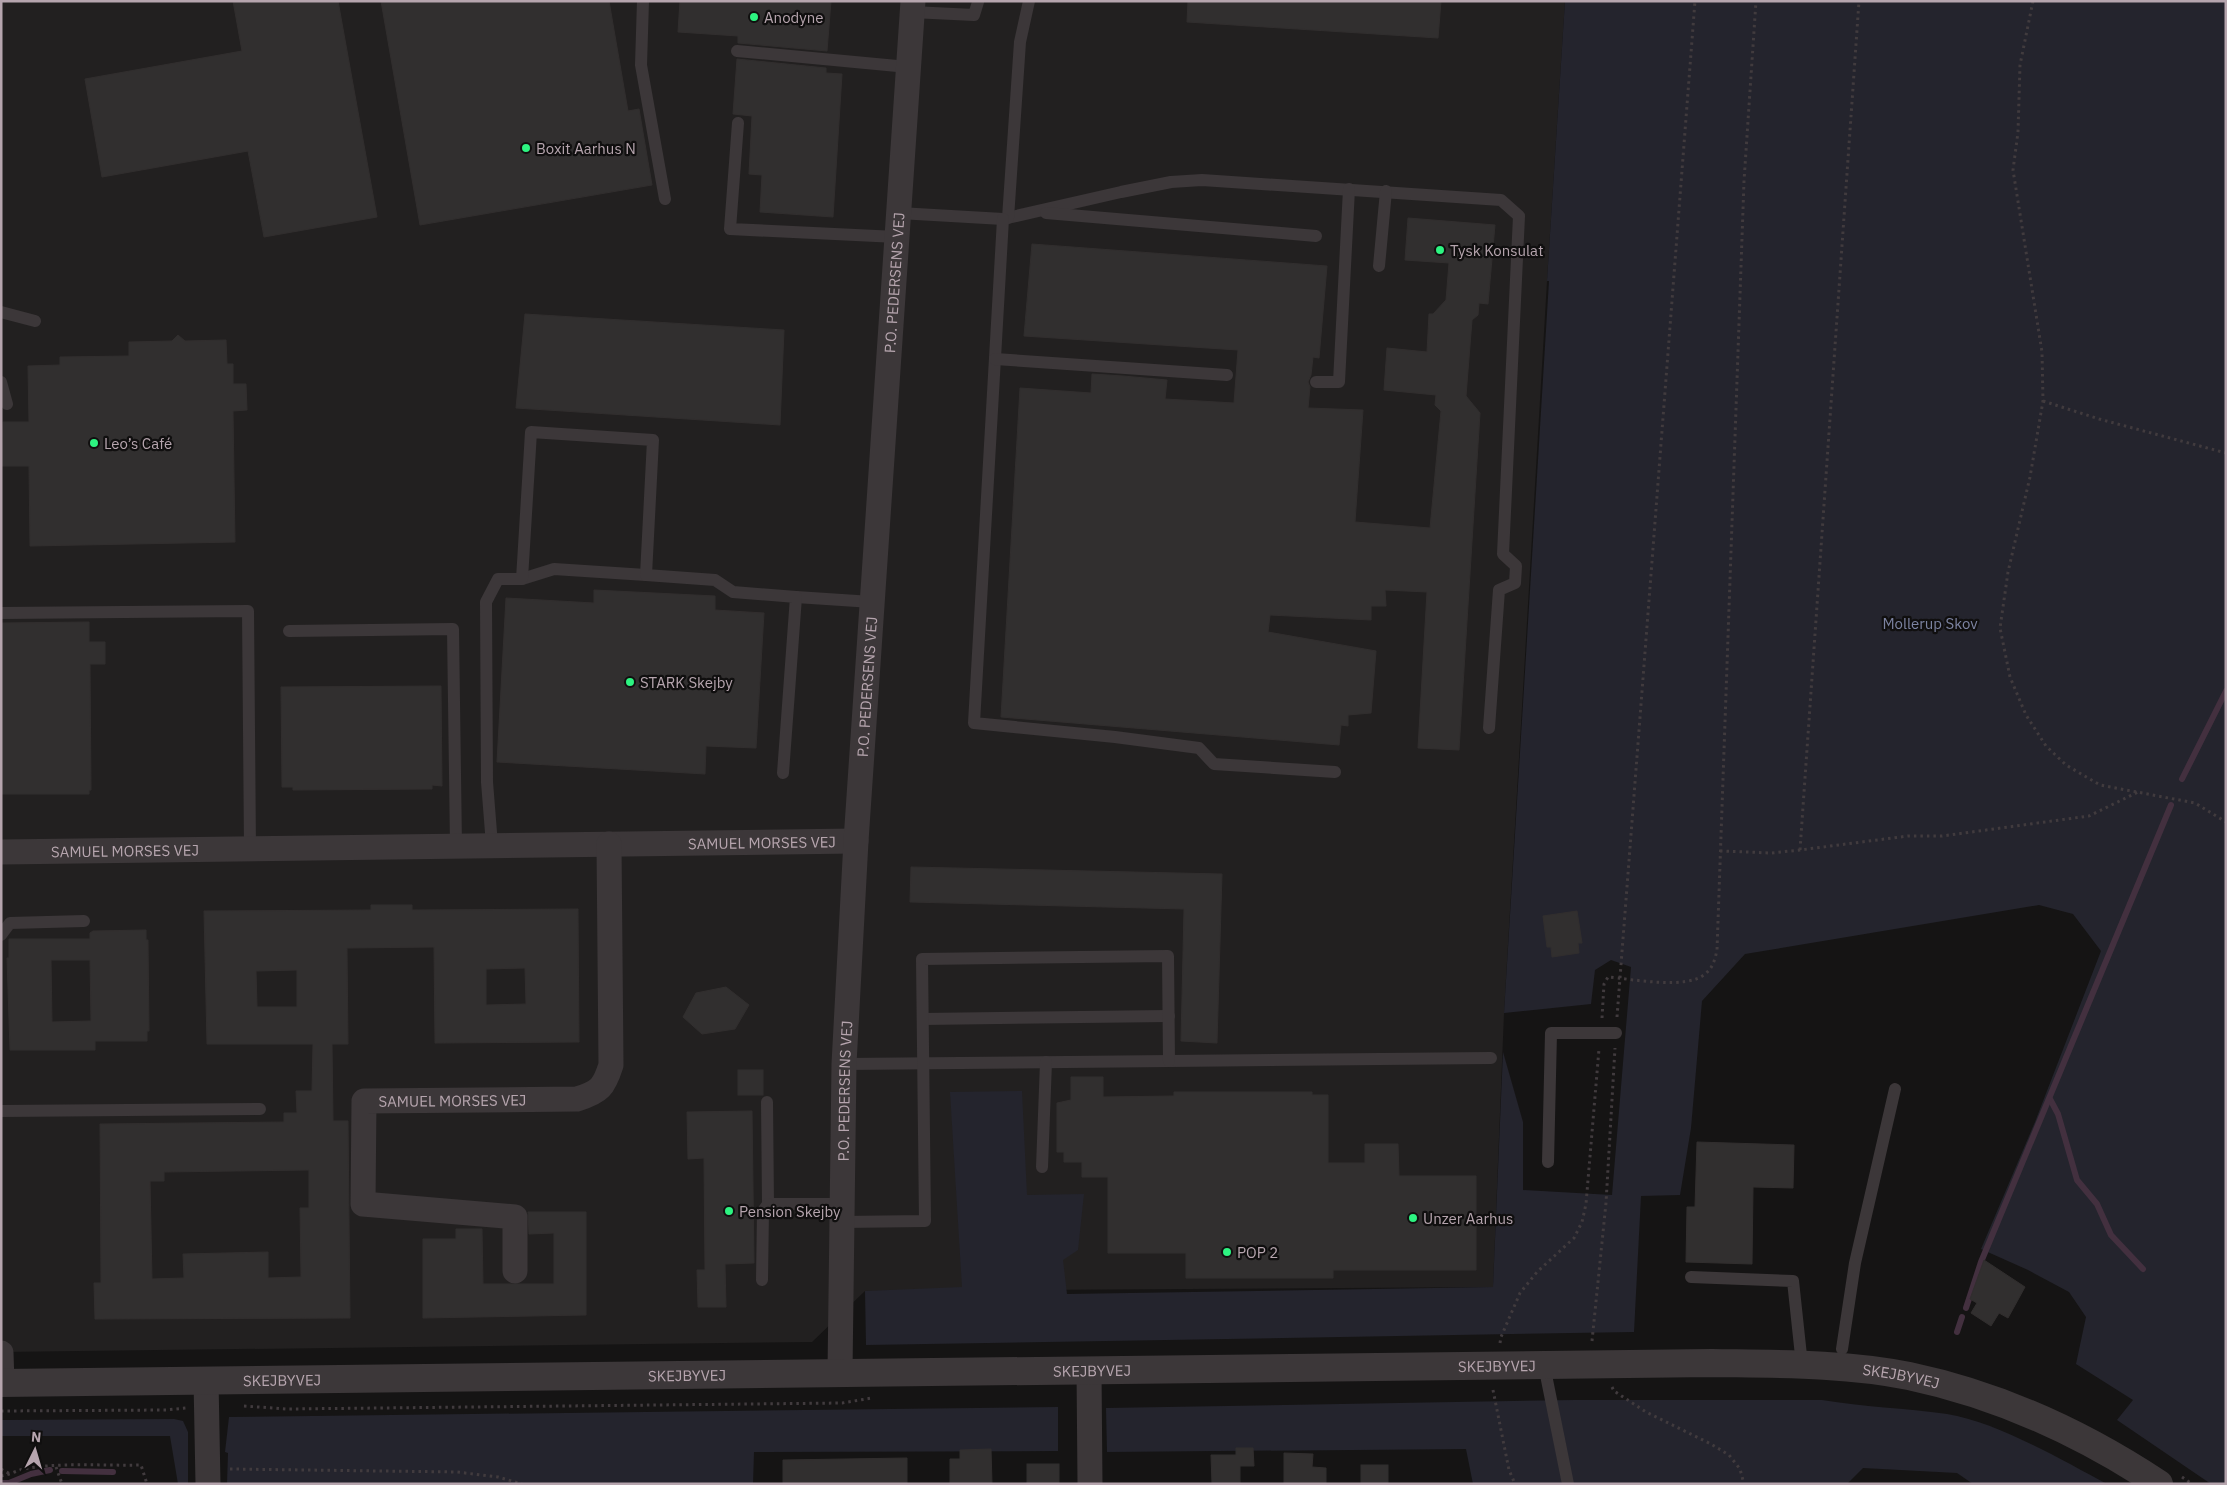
<svg xmlns="http://www.w3.org/2000/svg" width="2227" height="1485" viewBox="0 0 2227 1485" font-family="'IBM Plex Sans',sans-serif">
<style>
.built{fill:#222020}
.green{fill:#24242d}
.lines{fill:none;stroke-linecap:round;stroke-linejoin:round}
.stream{stroke:#43303f;stroke-width:6}
.building{fill:#312f2f;stroke:#312e2e;fill-rule:evenodd}
.path{stroke:#413b3e;stroke-width:3;stroke-dasharray:2.5 4;stroke-linecap:butt}
.service{stroke:#3c3739;stroke-width:12}
.minor{stroke:#3c3739;stroke-width:25}
.tertiary{stroke:#3c3739;stroke-width:28}
.poi-dot{fill:#2df481;stroke:#100f0f;stroke-width:2}
.labels{text-anchor:middle;dominant-baseline:central;stroke-width:4.5;stroke-linejoin:round;paint-order:stroke}
.poi-label{font-size:15px;fill:#b6a5ae;stroke:#100f0f;text-anchor:start}
.street-label{font-size:15px;fill:#b6a5ae;stroke:#100f0f}
.park-label{font-size:15px;fill:#7c83a1;stroke:#100f0f}
</style>
<rect width="100%" height="100%" fill="#151414"/>
<polygon class="built" points="1,1 1565,1 1547,281 1504,1013 1493,1287 865,1291 812,1342 1,1352"/>
<g class="green">
<polygon points="1565,1 2226,1 2226,1484 2211,1484 2117,1420 2133,1400 2076,1364 2086,1317 2069,1292 2028,1270 1981,1249 2035,1122 2101,951 2073,914 2039,905 1745,954 1702,1001 1691,1128 1680,1195 1641,1196 1634,1332 866,1345 865,1291 962,1287 950,1092 1022,1091 1027,1195 1084,1194 1078,1250 1063,1260 1067,1294 1493,1287 1503,1052 1523,1122 1523,1190 1612,1195 1631,967 1611,960 1595,970 1591,1004 1504,1013 1549,281 1547,281"/>
<path d="M1575,1400H1822C1863,1407 1905,1408 1947,1414C1997,1422 2062,1460 2107,1484H1973L1957,1473L1863,1468L1847,1484H1473L1466,1449L1107,1452L1106,1408Z"/>
<polygon points="1058,1407 1058,1451 754,1452 753,1484 227,1484 228,1453 225,1452 229,1417"/>
<polygon points="174,1419 183,1421 188,1432 188,1484 178,1484 170,1436 1,1436 1,1420"/>
</g>
<g class="lines">
<g class="stream">
<polyline points="2182,779 2226,691"/>
<polyline points="2050,1099 2058,1114 2077,1180 2097,1204 2111,1235 2143,1269"/>
<polyline points="1966,1308 1981,1262 2171,805"/>
<polyline points="1957,1332 1962,1317"/>
<polyline points="62,1471 113,1472"/>
<polyline points="1,1483 9,1483 31,1474 50,1470"/>
</g>
</g>
<g class="building">
<polygon points="233,1 338,1 377,217 264,237 248,151 102,177 85,79 242,51"/>
<polygon points="381,1 609,1 628,111 639,109 652,185 420,225"/>
<polygon points="680,1 831,1 827,51 738,43 738,36 678,32"/>
<polygon points="1188,1 1441,1 1438,38 1187,22"/>
<polygon points="737,59 826,68 826,73 842,74 833,217 760,212 762,175 749,174 752,116 733,114"/>
<polygon points="1408,218 1495,225 1488,304 1479,303 1478,315 1472,320 1466,396 1480,413 1459,750 1418,748 1427,592 1385,590 1386,606 1371,606 1371,620 1270,615 1268,632 1376,651 1371,713 1348,715 1348,726 1341,725 1339,745 1001,717 1020,388 1091,393 1092,374 1123,376 1167,380 1165,399 1234,403 1238,350 1024,336 1032,244 1327,266 1319,358 1313,357 1311,375 1308,382 1310,387 1308,408 1363,410 1355,522 1430,528 1441,411 1435,405 1436,395 1384,390 1387,348 1427,352 1429,314 1433,314 1446,300 1449,263 1405,260"/>
<polygon points="525,314 784,330 780,425 516,408"/>
<polygon points="178,335 185,341 226,340 227,364 233,364 233,384 246,384 247,410 233,411 235,542 30,546 29,466 1,466 3,422 29,422 28,366 60,365 60,357 129,356 129,342 172,341"/>
<polygon points="594,590 715,596 715,610 764,613 756,748 706,746 705,774 497,762 506,598 594,603"/>
<polygon points="89,622 89,642 105,642 105,664 90,664 91,790 89,790 89,794 1,794 1,623"/>
<polygon points="441,686 442,786 432,785 432,789 293,790 293,787 282,787 281,687"/>
<polygon points="911,867 1222,874 1217,1043 1181,1041 1184,909 910,902"/>
<path d="M371,905H412V910L578,909L579,1042L435,1043L434,947L347,948L348,1044H332L333,1121H348L350,1318L95,1319L94,1283H101L100,1124L284,1122V1113H297L296,1091H312L313,1044H207L204,911L371,910ZM525,968L526,1004L486,1005V969ZM297,970V1007H257L256,971ZM309,1170V1208H300L301,1277L268,1278V1252L183,1254L184,1278L152,1279L150,1181H164V1172Z"/>
<polygon points="1577,911 1582,943 1578,943 1579,953 1552,957 1551,947 1547,947 1543,916"/>
<path d="M146,930V940H148L149,1031H147V1041H95V1050H10L7,958H9V939H90V933L93,931ZM51,960H90L91,1021L52,1022Z"/>
<polygon points="726,987 749,1005 735,1029 702,1034 683,1017 696,993"/>
<rect x="738" y="1070" width="25" height="25"/>
<polygon points="1071,1077 1103,1077 1103,1097 1174,1096 1174,1092 1312,1092 1312,1095 1328,1095 1328,1163 1365,1163 1365,1144 1398,1144 1399,1176 1476,1176 1476,1270 1333,1270 1333,1278 1186,1278 1186,1253 1108,1253 1108,1177 1082,1177 1082,1162 1064,1162 1064,1152 1057,1152 1057,1103 1071,1100"/>
<polygon points="752,1111 754,1263 725,1264 726,1307 698,1307 697,1270 705,1270 704,1158 688,1159 687,1112"/>
<polygon points="1697,1142 1794,1145 1793,1188 1753,1187 1752,1264 1686,1262 1687,1207 1695,1207"/>
<polygon points="528,1212 586,1212 586,1315 423,1318 423,1239 456,1239 456,1229 482,1229 483,1284 554,1284 554,1233 529,1234"/>
<polygon points="1984,1260 2025,1287 2008,1318 1999,1313 1991,1326 1971,1313 1977,1303 1970,1299"/>
<polygon points="1236,1448 1253,1448 1254,1466 1240,1466 1240,1484 1212,1484 1211,1455 1236,1455"/>
<polygon points="991,1449 992,1484 950,1484 950,1459 960,1459 960,1450"/>
<polygon points="1284,1453 1313,1454 1312,1467 1326,1468 1326,1484 1284,1484"/>
<polygon points="907,1458 907,1484 783,1484 783,1460"/>
<rect x="1027" y="1464" width="32" height="20"/>
<rect x="1361" y="1465" width="27" height="19"/>
</g>
<g class="lines">
<g class="path">
<polyline points="2033,1 2020,65 2018,132 2013,170 2042,352 2043,401 2030,477 2008,572 2000,628 2010,677 2026,715 2046,746 2066,765 2100,785 2195,803 2226,822"/>
<polyline points="2043,401 2099,419 2226,453"/>
<polyline points="1800,850 1859,1"/>
<polyline points="1720,851 1771,853 1800,850 1908,836 1942,836 2089,816 2138,792"/>
<polyline points="1617,1017 1695,1"/>
<path d="M1602,1018L1604,984L1608,977C1632,979 1687,990 1705,974C1713,968 1715,959 1717,950L1744,181L1756,1"/>
<polyline points="1592,1341 1606,1203 1615,1048"/>
<polyline points="1500,1343 1501,1337 1520,1293 1537,1272 1574,1238 1582,1222 1586,1204 1599,1049"/>
<polyline points="1612,1387 1614,1391 1646,1412 1711,1444 1729,1455 1740,1469 1744,1484"/>
<polyline points="1493,1390 1509,1470 1515,1484"/>
<polyline points="244,1406 287,1409 842,1403 872,1398"/>
<polyline points="1,1411 166,1410 186,1408"/>
<polyline points="56,1467 62,1484"/>
<polyline points="1,1469 10,1474"/>
<polyline points="230,1469 457,1472 498,1477 522,1484"/>
<path d="M1,1476C9,1475 16,1471 23,1469C62,1462 102,1466 141,1465L147,1484"/>
<polyline points="2182,1477 2192,1484"/>
</g>
<g class="service">
<polyline points="643,1 641,65 665,199"/>
<polyline points="912,12 974,15 978,2"/>
<polyline points="737,51 908,67"/>
<polyline points="738,123 730,229 897,237"/>
<polyline points="899,213 1003,219 1121,192 1171,182 1202,180 1501,200 1519,216 1503,554 1516,566 1515,583 1499,590 1489,728"/>
<polyline points="1046,213 1316,236"/>
<polyline points="1008,218 1020,42 1029,1"/>
<polyline points="1003,219 974,723 1115,737 1199,748 1214,764 1335,772"/>
<polyline points="1379,266 1386,191"/>
<polyline points="1,312 35,321"/>
<polyline points="995,359 1227,375"/>
<polyline points="1,382 7,404"/>
<polyline points="1316,382 1339,382 1349,189"/>
<polyline points="522,579 554,569 646,575"/>
<polyline points="796,597 872,602"/>
<polyline points="1,613 248,611 250,849"/>
<polyline points="289,631 453,629 456,846"/>
<polyline points="492,845 487,782 486,602 498,579 522,579 531,432 653,440 646,575 715,580 733,592 796,597 783,773"/>
<polyline points="1,935 10,923 84,921"/>
<polyline points="923,1019 1169,1016"/>
<polyline points="844,1064 1491,1058"/>
<polyline points="767,1102 768,1204 842,1204"/>
<polyline points="1,1111 260,1109"/>
<polyline points="1548,1162 1551,1033 1616,1033"/>
<polyline points="1042,1167 1046,1062"/>
<polyline points="842,1222 925,1221 922,959 1168,956 1169,1061"/>
<polyline points="1691,1277 1793,1281 1802,1365"/>
<polyline points="762,1280 763,1211 768,1204"/>
<polyline points="1842,1349 1855,1263 1895,1089"/>
<polyline points="1544,1365 1568,1484"/>
</g>
<g class="minor">
<path id="s1" d="M1,852L856,841"/>
<path id="s2" d="M515,1271V1217L363,1204L364,1101L577,1099C600,1092 604,1087 611,1065L609,844"/>
<polyline points="1,1353 2,1383"/>
<polyline points="1089,1370 1090,1484"/>
<path id="s3" d="M840,1372L844,1064L856,841L913,1"/>
<polyline points="206,1380 208,1484"/>
</g>
<path class="tertiary" id="s4" d="M1,1383L1712,1363C1776,1364 1846,1363 1909,1376C1999,1395 2082,1433 2159,1484"/>
</g>
<g class="poi-dot">
<circle cx="754" cy="17" r="5"/>
<circle cx="526" cy="148" r="5"/>
<circle cx="1440" cy="250" r="5"/>
<circle cx="94" cy="443" r="5"/>
<circle cx="630" cy="682" r="5"/>
<circle cx="729" cy="1211" r="5"/>
<circle cx="1413" cy="1218" r="5"/>
<circle cx="1227" cy="1252" r="5"/>
</g>
<g class="labels">
<g class="poi-label">
<text x="764" y="17">Anodyne</text>
<text x="536" y="148">Boxit Aarhus N</text>
<text x="1450" y="250">Tysk Konsulat</text>
<text x="104" y="443">Leo’s Café</text>
<text x="640" y="682">STARK Skejby</text>
<text x="739" y="1211">Pension Skejby</text>
<text x="1423" y="1218">Unzer Aarhus</text>
<text x="1237" y="1252">POP 2</text>
</g>
<g class="street-label">
<text stroke="none"><textPath href="#s3" startOffset="1091">P.O. PEDERSENS VEJ</textPath></text>
<text stroke="none"><textPath href="#s3" startOffset="686">P.O. PEDERSENS VEJ</textPath></text>
<text stroke="none"><textPath href="#s1" startOffset="761">SAMUEL MORSES VEJ</textPath></text>
<text stroke="none"><textPath href="#s1" startOffset="124">SAMUEL MORSES VEJ</textPath></text>
<text stroke="none"><textPath href="#s3" startOffset="281">P.O. PEDERSENS VEJ</textPath></text>
<text stroke="none"><textPath href="#s2" startOffset="398">SAMUEL MORSES VEJ</textPath></text>
<text stroke="none"><textPath href="#s4" startOffset="1496">SKEJBYVEJ</textPath></text>
<text stroke="none"><textPath href="#s4" startOffset="1091">SKEJBYVEJ</textPath></text>
<text stroke="none"><textPath href="#s4" startOffset="686">SKEJBYVEJ</textPath></text>
<text stroke="none"><textPath href="#s4" startOffset="1901">SKEJBYVEJ</textPath></text>
<text stroke="none"><textPath href="#s4" startOffset="281">SKEJBYVEJ</textPath></text>
</g>
<g class="park-label">
<text x="1930" y="623">Mollerup Skov</text>
</g>
</g>
<rect width="2227" height="1485" fill="none" stroke="#b6a5ae" stroke-width="5"/>
<g transform="translate(35 1450) rotate(5)" stroke="#100f0f" stroke-width="4" paint-order="stroke">
<path d="M0-4L9 19L0 12L-9 19Z" fill="#b6a5ae"/>
<text y="-8" font-size="14" font-weight="bold" text-anchor="middle" fill="#b6a5ae">N</text>
</g>
</svg>
